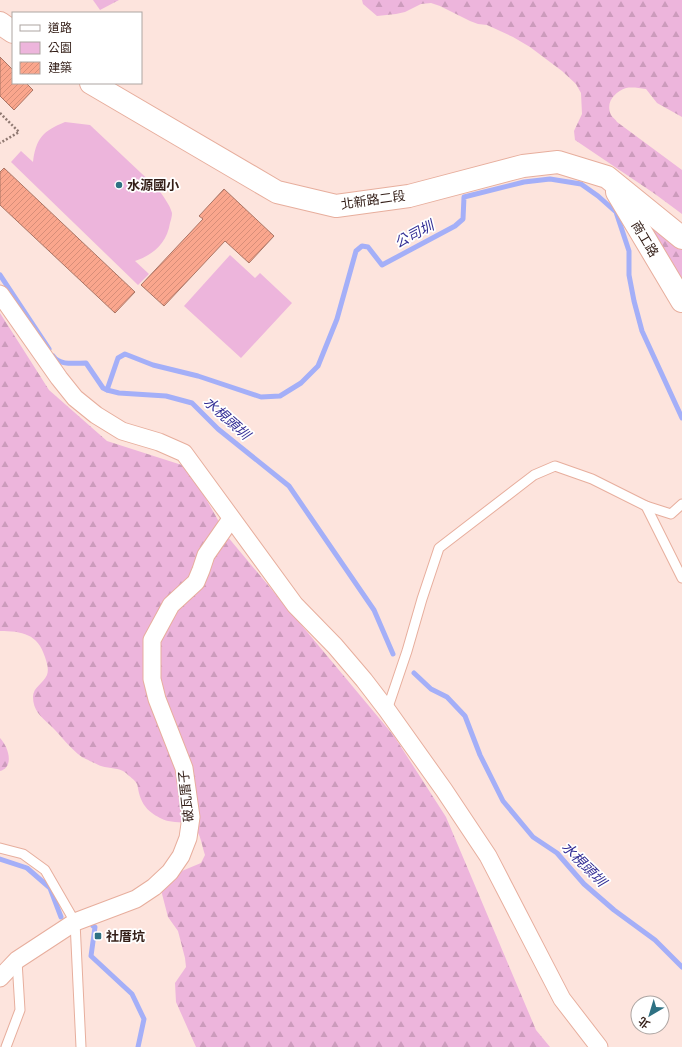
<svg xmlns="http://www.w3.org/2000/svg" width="682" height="1047" viewBox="0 0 682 1047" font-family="'Crimson Pro','Noto Sans TC',serif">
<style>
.green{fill:#edb5dc}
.forest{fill:url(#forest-firs)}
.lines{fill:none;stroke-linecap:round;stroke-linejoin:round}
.stream{stroke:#a4aff8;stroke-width:5}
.building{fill:url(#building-hatch);stroke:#aa7565}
.lane-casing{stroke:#e7ae9d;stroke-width:11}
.street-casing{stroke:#e7ae9d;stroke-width:19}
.secondary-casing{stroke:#e7ae9d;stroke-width:24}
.path{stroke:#8f7871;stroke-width:2.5;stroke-dasharray:2 2;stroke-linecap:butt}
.lane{stroke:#fff;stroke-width:9}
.street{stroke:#fff;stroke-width:17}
.secondary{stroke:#fff;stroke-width:22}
.poi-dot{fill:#2e7183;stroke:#fff;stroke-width:1.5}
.labels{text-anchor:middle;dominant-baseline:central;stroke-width:3.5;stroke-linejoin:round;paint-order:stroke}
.poi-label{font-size:13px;font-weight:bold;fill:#331e17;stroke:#fff;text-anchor:start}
.street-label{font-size:13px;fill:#331e17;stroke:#fff}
.water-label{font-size:14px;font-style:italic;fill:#332e95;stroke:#fff}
</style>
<defs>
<pattern id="forest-firs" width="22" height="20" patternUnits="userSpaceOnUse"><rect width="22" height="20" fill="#edb5dc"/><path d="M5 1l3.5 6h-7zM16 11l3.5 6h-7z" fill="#cc9bbc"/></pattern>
<pattern id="building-hatch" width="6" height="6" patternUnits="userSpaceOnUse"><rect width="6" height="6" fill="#faa68d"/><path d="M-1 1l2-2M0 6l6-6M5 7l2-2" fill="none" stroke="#d78e79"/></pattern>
</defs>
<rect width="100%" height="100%" fill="#fde4dd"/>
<g class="green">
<path d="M65,122L90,125L158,189C163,196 170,205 172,213C172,216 171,220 170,223C167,243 153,255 135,261L149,274L138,285L11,162L21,151L33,162C36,138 43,131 65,122Z"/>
<polygon points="230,255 255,278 260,273 292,303 241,358 184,306"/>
</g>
<g class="forest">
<polygon points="93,0 119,0 100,10"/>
<path d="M362,0H682V117L657,103L646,89C639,88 632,87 626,88C615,92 605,102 611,115C612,117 616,120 617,122L682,170V214L655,194L575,140L574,131L582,114L581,93L576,84L562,71L530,47L513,37L487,25L478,24L470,21L440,6L431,3L421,4L405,12L396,14L377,16L363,4Z"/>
<polygon points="607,183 682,244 682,288"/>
<path d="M0,313L49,390L107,441L188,467L227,536L394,736L446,817L536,1030L550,1047H196L176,1002L175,983L186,967L185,958L178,931L168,917L161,890L177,873L201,863L205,855C202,847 201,834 194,827C188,821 177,823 168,821C163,820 156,816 152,813C145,808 141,801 139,793C138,790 138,786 137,784C135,780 129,776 126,773C118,767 111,769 101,766C98,765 84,758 82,757C69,748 61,735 50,725C41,717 33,710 33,697C33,687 43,684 47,675C49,669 47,663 45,657C38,634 22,631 0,631Z"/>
<path d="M0,738C8,746 15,767 0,771Z"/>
</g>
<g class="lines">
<g class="stream">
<polyline points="0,275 49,349"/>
<path d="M53,356C60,366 75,363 86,363L103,388L107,390L119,393L166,396L192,403L218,429L289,486L374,610L393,654"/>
<polyline points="107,390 118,358 125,354 153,365 198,376 261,397 280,396 301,383 318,366 337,319 356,251 362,246 368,247 382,265 455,226 463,219 464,197 524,182 550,179 581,184 598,196 616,212 629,251 629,275 634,301 642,331 682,418"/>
<polyline points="414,673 431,689 447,697 465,716 480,755 503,801 533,837 557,853 584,884 614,910 655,940 682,967"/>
<polyline points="0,859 27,868 50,888 61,917"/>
<polyline points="93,926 95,927 91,956 132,994 144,1019 138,1047"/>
</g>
</g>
<g class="building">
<polygon points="0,57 13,70 13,83 26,83 33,90 14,110 0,96"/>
<polygon points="4,168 135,292 115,313 0,205 0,172"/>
<polygon points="224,189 274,236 249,263 225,241 164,306 141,285 203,219 199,216"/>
</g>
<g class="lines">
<defs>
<g id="lane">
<polyline points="646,506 682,578"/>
<polyline points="387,710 407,651 422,599 439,548 534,475 555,466 592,479 646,506 671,514 682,504"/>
<polyline points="0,848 23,854 45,870 75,922 81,1047"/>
<polyline points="6,1047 20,1010 17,961"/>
</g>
<g id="street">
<polyline points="0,294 59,378 75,398 96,415 122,431 159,442 184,453 295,605 335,646 364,680 387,710 444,790 488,856 562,999 599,1047"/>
<polyline points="0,978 17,960 75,922 136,899 154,887 170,872 181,856 188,838 191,817 184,768 157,699 152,679 152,640 171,605 196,582 201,570 206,555 231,519"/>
</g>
<g id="secondary">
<polyline points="0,23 13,32"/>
<polyline points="91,83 277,192 336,206 409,196 523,166 558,162 607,177 682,238"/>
<polyline points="617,192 682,301"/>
</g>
</defs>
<use href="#lane" class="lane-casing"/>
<use href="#street" class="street-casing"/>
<use href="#secondary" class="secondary-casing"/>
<polyline class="path" points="0,113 19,132 0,143"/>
<use href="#lane" class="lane"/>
<use href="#street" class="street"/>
<use href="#secondary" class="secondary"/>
</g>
<g class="poi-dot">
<circle cx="119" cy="185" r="4"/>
<rect x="94" y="932" width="8" height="8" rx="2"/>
</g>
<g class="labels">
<g class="poi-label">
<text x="127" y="185">水源國小</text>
<text x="106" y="936">社厝坑</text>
</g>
<g class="street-label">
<text transform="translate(373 200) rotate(-8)">北新路二段</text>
<text transform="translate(645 239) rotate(59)">商工路</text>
<text transform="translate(186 796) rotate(-96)">破瓦厝子</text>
</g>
<g class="water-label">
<text transform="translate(414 234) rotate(-28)">公司圳</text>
<text transform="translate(227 418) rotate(42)">水梘頭圳</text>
<text transform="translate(584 864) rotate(45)">水梘頭圳</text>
</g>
</g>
<rect x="12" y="12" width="130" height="72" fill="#ffffff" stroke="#ada5a2"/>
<rect x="20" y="25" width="20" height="6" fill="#ffffff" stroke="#ada5a2"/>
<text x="48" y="32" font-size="12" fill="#331e17">道路</text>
<rect x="20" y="42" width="20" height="12" fill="#edb5dc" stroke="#ada5a2"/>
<text x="48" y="52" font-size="12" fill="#331e17">公園</text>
<rect x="20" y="62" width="20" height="12" fill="url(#building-hatch)" stroke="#ada5a2"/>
<text x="48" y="72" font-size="12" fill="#331e17">建築</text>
<g transform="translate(650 1015) rotate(218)"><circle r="19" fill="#ffffff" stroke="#ada5a2"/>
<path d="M0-3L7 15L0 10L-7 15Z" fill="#2e7183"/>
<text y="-6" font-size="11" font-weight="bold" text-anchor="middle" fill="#331e17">北</text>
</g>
</svg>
